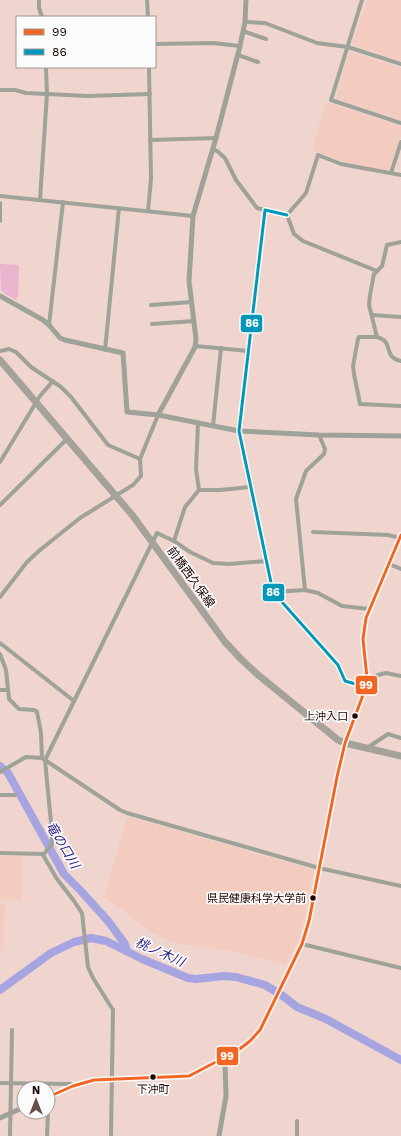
<svg xmlns="http://www.w3.org/2000/svg" width="401" height="1136" viewBox="0 0 401 1136" font-family="'Work Sans','Noto Sans JP',sans-serif">
<style>
.built{fill:#f4ccbf}
.green{fill:#eab4ce}
.lines{fill:none;stroke-linecap:round;stroke-linejoin:round}
.river{stroke:#a6a4e1;stroke-width:8}
.minor{stroke:#9ea299;stroke-width:4}
.tertiary{stroke:#9ea299;stroke-width:5}
.primary{stroke:#a4a29a;stroke-width:7}
.bus-1-casing{stroke:#fbfbfb;stroke-width:6}
.bus-2-casing{stroke:#fbfbfb;stroke-width:6}
.bus-1{stroke:#f26522;stroke-width:3}
.bus-2{stroke:#0398b9;stroke-width:3}
.bus-dot{fill:#1d0400;stroke:#fbfbfb;stroke-width:1.5}
.labels{text-anchor:middle;dominant-baseline:central;stroke-width:3.5;stroke-linejoin:round;paint-order:stroke}
.bus-label{font-size:11px;fill:#1d0400;stroke:#fbfbfb;text-anchor:end}
.street-label{font-size:12px;fill:#1d0400;stroke:#fbfbfb}
.water-label{font-size:13px;font-style:italic;fill:#2e238b;stroke:#fbfbfb}
.line-badge{stroke:#fbfbfb;stroke-width:1.5}
.badge-label{font-size:11px;text-anchor:middle;font-weight:bold;fill:#fff}
</style>
<rect width="100%" height="100%" fill="#efd5cd"/>
<g class="built">
<polygon points="367,0 401,0 401,61 352,44"/>
<polygon points="351,52 401,68 401,120 336,99 336,96 349,53"/>
<polygon points="326,102 401,126 401,136 390,169 387,171 341,161 312,150"/>
<polygon points="130,817 314,870 300,936 286,965 237,952 185,945 171,942 153,933 104,897 127,818"/>
<rect x="0" y="856" width="22" height="44"/>
<polygon points="0,904 5,904 3,950 0,954"/>
</g>
<polygon class="green" points="0,264 19,265 18,296 16,300 5,294 1,290"/>
<g class="lines">
<g class="river">
<polyline points="0,766 8,773 64,874 80,890 108,921 125,944 127,951"/>
<polyline points="0,990 51,953 74,942 91,938 106,941 142,959 188,978 196,979 224,976 236,977 265,985 283,996 297,1007 326,1019 401,1060"/>
</g>
<g class="minor">
<polyline points="39,0 39,8 42,17"/>
<polyline points="147,0 148,17"/>
<polyline points="362,0 331,100 401,123"/>
<polyline points="245,22 265,23 317,43 348,47 401,64"/>
<polyline points="243,31 266,39"/>
<polyline points="155,44 213,43 240,46"/>
<polyline points="238,55 258,62"/>
<polyline points="0,90 15,90 26,93 87,96 150,94"/>
<polyline points="150,140 216,138"/>
<polyline points="213,149 217,151 225,158 236,180 257,208 265,210"/>
<polyline points="391,173 401,142"/>
<polyline points="0,196 193,216"/>
<polyline points="40,199 47,94 46,67"/>
<polyline points="0,203 0,221"/>
<polyline points="148,211 151,179 149,67"/>
<polyline points="287,215 265,210 239,431 273,592 338,665 345,681 366,687"/>
<polyline points="287,215 306,193 318,155 341,164 401,175"/>
<polyline points="287,215 294,234 303,241 377,271"/>
<polyline points="401,242 387,245 382,266 374,274 370,295 369,305 377,337 359,337 358,339 353,366 354,374 360,404 401,406"/>
<polyline points="151,305 192,302"/>
<polyline points="372,315 401,317"/>
<polyline points="152,324 194,321"/>
<polyline points="49,325 63,202"/>
<path d="M377,337C396,343 381,356 401,361"/>
<polyline points="196,346 248,351"/>
<polyline points="105,350 119,208"/>
<polyline points="0,351 9,349 16,352 31,367 61,387 71,397 108,445 140,459"/>
<polyline points="198,423 196,469 199,490 220,490 250,487"/>
<polyline points="213,426 221,348"/>
<polyline points="0,462 40,396 53,381"/>
<polyline points="0,505 67,439"/>
<polyline points="313,532 388,535 400,538"/>
<polyline points="174,541 185,507 199,490"/>
<polyline points="389,564 401,569"/>
<polyline points="305,590 296,499 306,471 324,454 325,449 319,435"/>
<polyline points="273,592 305,590 318,593 342,606 369,609"/>
<polyline points="0,597 27,562 40,550 80,518 133,485 141,476 140,459 158,415"/>
<polyline points="0,643 74,701"/>
<polyline points="0,654 6,670 9,699 19,709 34,710 37,712 41,733 42,758"/>
<polyline points="367,678 386,673 401,676"/>
<polyline points="0,690 7,690"/>
<polyline points="367,748 388,734 401,738"/>
<polyline points="0,772 26,757 42,758 120,810 127,813 319,868 401,886"/>
<polyline points="0,795 15,795"/>
<polyline points="0,853 44,854 52,844 52,833 45,760 157,533 174,541 190,552 213,563 229,564 267,561"/>
<polyline points="43,855 57,879 74,901 82,913 88,967 93,978 113,1010 111,1136"/>
<polyline points="302,944 401,968"/>
<polyline points="0,1083 70,1084 73,1086"/>
<polyline points="10,1136 12,1030"/>
<polyline points="47,1136 48,1112"/>
<polyline points="297,1136 297,1121"/>
</g>
<g class="tertiary">
<polyline points="0,296 43,320 49,325 60,338 65,340 123,353 127,412 158,415 239,431 319,435 401,436"/>
<polyline points="158,415 195,347 196,339 189,281 193,216 216,138 240,46 245,22 246,0"/>
<polyline points="48,1097 73,1086 94,1080 189,1076 237,1051 250,1041 260,1030 302,944 309,921 337,777 345,743 366,687 367,678 363,639 366,618 401,535"/>
<polyline points="0,1118 24,1107"/>
<polyline points="219,1136 226,1096 225,1063 223,1059"/>
</g>
<polyline class="primary" points="0,360 133,516 225,642 241,659 257,674 338,740 345,743 401,756"/>
<defs>
<polyline id="bus-1" points="48,1097 73,1086 94,1080 189,1076 237,1051 250,1041 260,1030 302,944 309,921 337,777 345,743 366,687 367,678 363,639 366,618 401,535"/>
<polyline id="bus-2" points="287,215 265,210 239,431 273,592 338,665 345,681 366,687"/>
</defs>
<use href="#bus-1" class="bus-1-casing"/>
<use href="#bus-2" class="bus-2-casing"/>
<use href="#bus-1" class="bus-1"/>
<use href="#bus-2" class="bus-2"/>
</g>
<g class="bus-dot">
<circle cx="355" cy="716" r="3.5"/>
<circle cx="313" cy="898" r="3.5"/>
<circle cx="153" cy="1077" r="3.5"/>
</g>
<g class="labels">
<g class="bus-label">
<text x="348" y="716">上沖入口</text>
<text x="306" y="898">県民健康科学大学前</text>
<text x="153" y="1089" text-anchor="middle">下沖町</text>
</g>
<g class="street-label">
<text transform="translate(191 577) rotate(54)">前橋西久保線</text>
</g>
<g class="water-label">
<text transform="translate(63 845) rotate(59)">竜の口川</text>
<text transform="translate(160 952) rotate(24)">桃ノ木川</text>
</g>
</g>
<g class="line-badge">
<rect x="240" y="314" width="23" height="19" rx="4" fill="#0398b9"/>
<rect x="262" y="583" width="23" height="19" rx="4" fill="#0398b9"/>
<rect x="355" y="675" width="23" height="20" rx="4" fill="#f26522"/>
<rect x="216" y="1046" width="23" height="20" rx="4" fill="#f26522"/>
</g>
<g class="badge-label">
<text x="252" y="327">86</text>
<text x="273" y="596">86</text>
<text x="366" y="689">99</text>
<text x="227" y="1060">99</text>
</g>
<rect x="16" y="16" width="140" height="52" fill="#fbfbfb" stroke="#a29897"/>
<rect x="24" y="29" width="20" height="6" fill="#f26522" stroke="#a29897"/>
<text x="52" y="36" font-size="12" fill="#1d0400">99</text>
<rect x="24" y="49" width="20" height="6" fill="#0398b9" stroke="#a29897"/>
<text x="52" y="56" font-size="12" fill="#1d0400">86</text>
<g transform="translate(36 1100)"><circle r="19" fill="#fbfbfb" stroke="#a29897"/>
<path d="M0-3L7 15L0 10L-7 15Z" fill="#664d48"/>
<text y="-6" font-size="11" font-weight="bold" text-anchor="middle" fill="#1d0400">N</text>
</g>
</svg>
